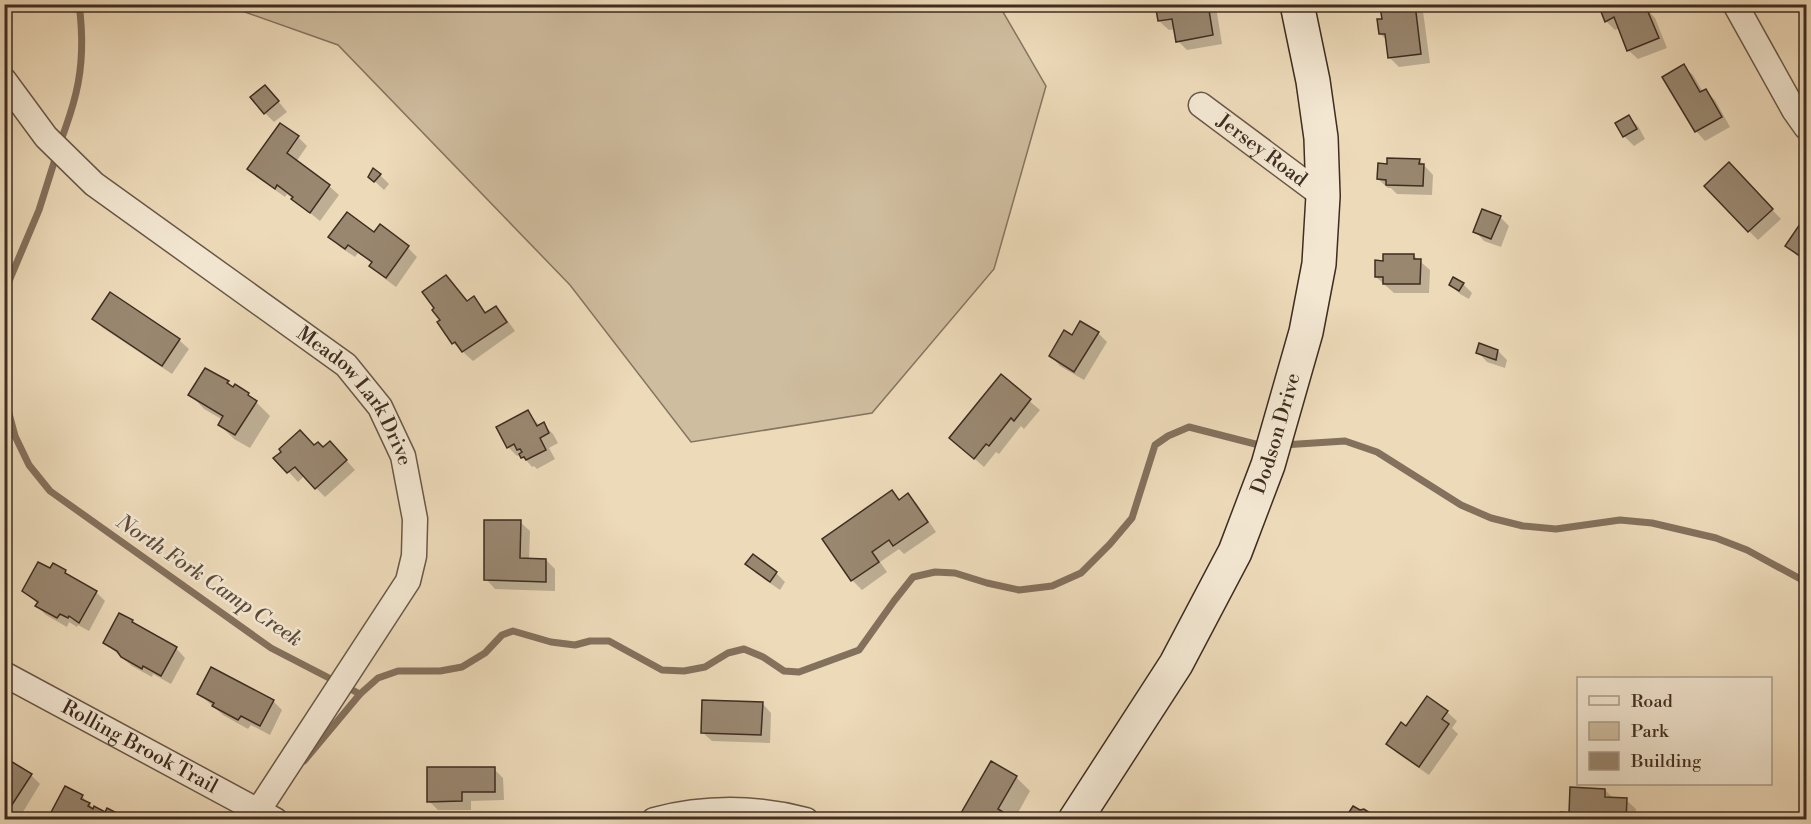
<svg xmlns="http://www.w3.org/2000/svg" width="1811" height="824" viewBox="0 0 1811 824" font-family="'Libre Bodoni',serif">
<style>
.green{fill:#cfbd9f;stroke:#867560;stroke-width:1.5}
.shadow{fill:#0003}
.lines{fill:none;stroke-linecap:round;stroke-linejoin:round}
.stream{stroke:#84715d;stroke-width:7}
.building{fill:#998770;stroke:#3e2d21;stroke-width:1.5}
.street-casing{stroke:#6a5847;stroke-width:27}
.secondary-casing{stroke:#3e2d21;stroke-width:36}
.street{stroke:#f3e7d2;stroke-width:24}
.secondary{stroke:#f3e7d2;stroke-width:33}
.labels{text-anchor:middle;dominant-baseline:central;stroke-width:5;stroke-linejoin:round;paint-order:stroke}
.street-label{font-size:20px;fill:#3e2d21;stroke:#f3e7d2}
.water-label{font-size:21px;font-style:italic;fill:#5b4a3a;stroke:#f3e7d2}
</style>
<rect width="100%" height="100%" fill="#eddab9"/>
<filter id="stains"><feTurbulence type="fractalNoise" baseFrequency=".00333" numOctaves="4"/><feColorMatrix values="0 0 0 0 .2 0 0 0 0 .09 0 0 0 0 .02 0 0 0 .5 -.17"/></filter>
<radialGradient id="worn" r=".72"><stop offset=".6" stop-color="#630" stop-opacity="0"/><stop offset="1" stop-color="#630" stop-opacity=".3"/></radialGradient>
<polygon class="green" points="225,5 999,5 1046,86 994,269 872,413 691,442 570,285 338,45"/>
<g class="shadow">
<polygon points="1156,4 1213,4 1216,7 1222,44 1187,50 1178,41 1176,29 1169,30 1159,21"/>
<polygon points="1384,4 1422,4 1430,63 1399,67 1389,57 1387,40 1380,34"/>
<polygon points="1599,4 1640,4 1642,10 1646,8 1655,18 1667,48 1638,59 1628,50 1620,28 1615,30 1606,21"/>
<polygon points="1683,66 1693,75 1703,92 1705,90 1715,100 1730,127 1705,141 1696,131"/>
<polygon points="274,96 287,112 274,122 265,113"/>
<polygon points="1628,117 1638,126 1645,139 1634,146 1624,136"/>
<polygon points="299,138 307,146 296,162 329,186 339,195 320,221 287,194 285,197 258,178 249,169 281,158 283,160"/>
<polygon points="1419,160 1433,175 1432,195 1397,194 1391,188 1388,188 1378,179 1388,165"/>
<polygon points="1738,174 1781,219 1758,240 1749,231"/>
<polygon points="380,175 389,184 384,190 370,177"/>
<polygon points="1500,217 1509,226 1501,247 1484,241 1475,231"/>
<polygon points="1800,226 1806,230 1806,262 1796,255 1787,246"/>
<polygon points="375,234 408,248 417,257 396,287 380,275 371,266 372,263 358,253 355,257 340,247 330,237"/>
<polygon points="1414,256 1430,270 1429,293 1394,293 1376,277 1385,262"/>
<polygon points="446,277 468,302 473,298 487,314 496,308 505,317 515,331 473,361 453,343 442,321"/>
<polygon points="1463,284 1472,293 1469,299 1460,294 1451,285"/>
<polygon points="94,318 179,340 189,349 172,374 103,328"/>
<polygon points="1098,333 1107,342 1084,380 1060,366 1051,356"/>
<polygon points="1498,351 1507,360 1505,368 1487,362 1478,352"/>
<polygon points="205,370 228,382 235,388 248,394 270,416 250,448 234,439 220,425 223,420 204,409 190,394"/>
<polygon points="1001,377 1040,410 1024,429 1021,426 999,454 996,452 984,467 951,438"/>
<polygon points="4,388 10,395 4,399"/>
<polygon points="528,412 540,426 543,424 553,434 558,443 549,448 555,459 537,469 534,466 532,467 521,454 517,456 508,447"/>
<polygon points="314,447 339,452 355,470 325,497 304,476 298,482 276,458 283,452"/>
<polygon points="892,492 900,500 908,495 917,504 936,532 904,554 899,549 880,562 887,572 862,590 852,580 824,539"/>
<polygon points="520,522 530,531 529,559 546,560 555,569 555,591 495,589 486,579"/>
<polygon points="4,537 10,543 4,552"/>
<polygon points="747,564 776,573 785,582 780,590 757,574"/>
<polygon points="51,571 65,572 74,580 96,592 105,601 89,631 78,625 77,627 69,622 67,627 46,615 37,606 38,604 24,591"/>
<polygon points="132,621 140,628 176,648 185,658 171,684 153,674 152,677 132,666 105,643"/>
<polygon points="199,694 273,701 282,710 270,735 251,725 248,729 223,715"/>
<polygon points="762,703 771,713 770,743 712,741 702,732"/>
<polygon points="1447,712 1457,721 1452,728 1458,734 1429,775 1397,753 1388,744 1407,728"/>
<polygon points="4,759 31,775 40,784 18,820 12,820 4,815"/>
<polygon points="494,769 503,778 504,800 471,801 471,810 438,810 429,801"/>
<polygon points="1016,777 1030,791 1014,820 959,820"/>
<polygon points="1605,790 1614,799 1626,800 1636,809 1635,820 1562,820"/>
<polygon points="82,796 94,809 124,820 52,820"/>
</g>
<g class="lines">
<g class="stream">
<path d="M60,143C66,127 72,110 76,93C83,64 83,34 79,4"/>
<polyline points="4,293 39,210 57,153"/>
<polyline points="4,395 15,436 29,465 50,491 271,648 360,694"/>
<polyline points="1283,445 1345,441 1377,452 1461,505 1491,518 1523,526 1556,529 1620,520 1652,523 1716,538 1747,550 1806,582"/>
<polyline points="304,761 360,694 378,678 398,671 440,671 462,667 485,653 502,635 513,631 551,642 575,645 590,641 609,641 662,670 684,671 705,667 728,653 744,649 763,657 784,671 799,672 859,650 894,601 913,577 935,572 955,573 987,583 1019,590 1052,586 1081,573 1110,544 1132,518 1155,445 1168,436 1189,427 1263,446"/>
</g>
</g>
<g class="building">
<polygon points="1155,4 1208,4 1213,35 1176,42 1172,19 1158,21"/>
<polygon points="1383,4 1415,4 1421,54 1388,58 1385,34 1379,34 1377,19 1382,19 1380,7 1383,6"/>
<polygon points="1598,4 1635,4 1638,10 1646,7 1659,38 1627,51 1614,17 1605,22"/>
<polygon points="1684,64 1700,92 1706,89 1722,117 1695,132 1662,77"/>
<polygon points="265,85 279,101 264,114 250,97"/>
<polygon points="1629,115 1637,129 1623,137 1615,123"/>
<polygon points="280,123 299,136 287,153 330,185 310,213 291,199 293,197 277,185 275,189 247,169"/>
<polygon points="1387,158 1420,159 1419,164 1424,164 1423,186 1386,185 1386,180 1377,179 1378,163 1387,164"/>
<polygon points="1729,162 1773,209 1748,232 1704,186"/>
<polygon points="373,168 381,174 374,182 368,177"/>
<polygon points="1482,209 1501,216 1491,239 1473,232"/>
<polygon points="347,212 374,232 380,224 409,246 386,278 369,266 372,262 348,245 345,249 328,237"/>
<polygon points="1800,224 1806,228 1806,260 1785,246"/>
<polygon points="1383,254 1414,254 1414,259 1421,259 1420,284 1383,284 1383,277 1375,277 1375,260 1383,261"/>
<polygon points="446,275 467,301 474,296 485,313 496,306 507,322 462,352 455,342 452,344 437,322 440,320 432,310 434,308 422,292"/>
<polygon points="1453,277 1464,283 1459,291 1449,285"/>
<polygon points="110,292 180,339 162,366 92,319"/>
<polygon points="1080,321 1099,332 1074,372 1049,356 1064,330 1072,335"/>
<polygon points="1479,343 1498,350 1496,360 1476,353"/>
<polygon points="205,368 229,381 227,383 233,387 235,384 249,393 248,395 257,401 235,435 218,425 223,416 188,395"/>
<polygon points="1001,374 1031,399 1014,421 1011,418 989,446 986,444 974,459 949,438"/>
<polygon points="528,410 537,426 544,422 549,433 540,438 546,450 526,460 524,457 521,458 519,454 522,452 520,449 517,450 514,444 507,448 496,427"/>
<polygon points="300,430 314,445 318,442 323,447 330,441 347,460 315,489 295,467 287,473 273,458 281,452 279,449"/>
<polygon points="892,490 899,500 908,493 928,522 893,546 889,540 872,552 879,562 851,581 822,539"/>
<polygon points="484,520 521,520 520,558 546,559 546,582 484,580"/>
<polygon points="753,554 777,572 770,582 745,564"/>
<polygon points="38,562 50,568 53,563 66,570 65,573 97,591 79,623 69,616 68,618 60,614 57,618 35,606 38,602 22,591"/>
<polygon points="119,613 133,620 132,622 177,647 161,676 143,666 142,669 121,657 117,651 103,643"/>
<polygon points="211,667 274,700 260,726 241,716 238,720 212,706 214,703 197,694"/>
<polygon points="1427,696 1448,711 1442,719 1449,724 1419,767 1386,744 1401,722 1406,726"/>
<polygon points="702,700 763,702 761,735 701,733"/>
<polygon points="4,757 32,774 6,814 4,813"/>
<polygon points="991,761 1017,776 998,809 1003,812 999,820 957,820"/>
<polygon points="427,767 495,767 495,792 462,792 462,801 427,802"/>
<polygon points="65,786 83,795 81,799 90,803 88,806 93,809 94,806 105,812 107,808 123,816 121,820 51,820 48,818"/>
<polygon points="1570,787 1605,789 1605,797 1627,798 1626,820 1560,820 1561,812 1569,813"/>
<polygon points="1353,806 1360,810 1364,809 1381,820 1344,820"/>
</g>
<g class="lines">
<defs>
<g id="street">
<polyline points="1735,4 1794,110 1806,127"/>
<path id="s1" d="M4,80L46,137L94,184L346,365L380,407L403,456L415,519L414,556L408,581L258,811"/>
<path id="s2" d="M1201,105L1323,196"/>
<path id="s3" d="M4,674L275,820"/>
<path d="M654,820C704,807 756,807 806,820"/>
</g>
<g id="secondary">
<path id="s4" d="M1075,820L1176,664L1235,552L1268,465L1306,332L1319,264L1323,196L1321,138L1313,81L1297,4"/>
</g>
</defs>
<use href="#street" class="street-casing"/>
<use href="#secondary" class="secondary-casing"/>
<use href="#street" class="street"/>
<use href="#secondary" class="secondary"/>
</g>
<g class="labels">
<g class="street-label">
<text stroke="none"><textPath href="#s2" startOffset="76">Jersey Road</textPath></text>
<text stroke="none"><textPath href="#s1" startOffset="478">Meadow Lark Drive</textPath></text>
<text stroke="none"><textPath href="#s4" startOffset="438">Dodson Drive</textPath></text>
<text stroke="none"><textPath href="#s3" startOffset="154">Rolling Brook Trail</textPath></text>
</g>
<g class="water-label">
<text transform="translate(209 581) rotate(34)">North Fork Camp Creek</text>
</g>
</g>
<rect width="1811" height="824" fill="none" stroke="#eddab9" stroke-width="24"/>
<rect x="6" y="6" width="1799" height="812" fill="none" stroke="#3e2d21" stroke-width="3"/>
<rect x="12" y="12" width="1787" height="800" fill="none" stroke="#3e2d21" stroke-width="1.5"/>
<rect x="1577" y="677" width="195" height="108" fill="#f3e7d2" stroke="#ab9d8b" stroke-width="1.5"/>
<rect x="1589" y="696" width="30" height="9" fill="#f3e7d2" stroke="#ab9d8b" stroke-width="1.5"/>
<text x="1631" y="707" font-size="18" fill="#3e2d21">Road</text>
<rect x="1589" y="722" width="30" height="18" fill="#cfbd9f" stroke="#ab9d8b" stroke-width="1.5"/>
<text x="1631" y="737" font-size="18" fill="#3e2d21">Park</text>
<rect x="1589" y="752" width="30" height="18" fill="#998770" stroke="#ab9d8b" stroke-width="1.5"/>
<text x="1631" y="767" font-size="18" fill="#3e2d21">Building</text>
<rect width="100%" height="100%" filter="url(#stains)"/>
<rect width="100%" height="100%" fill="url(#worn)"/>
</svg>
